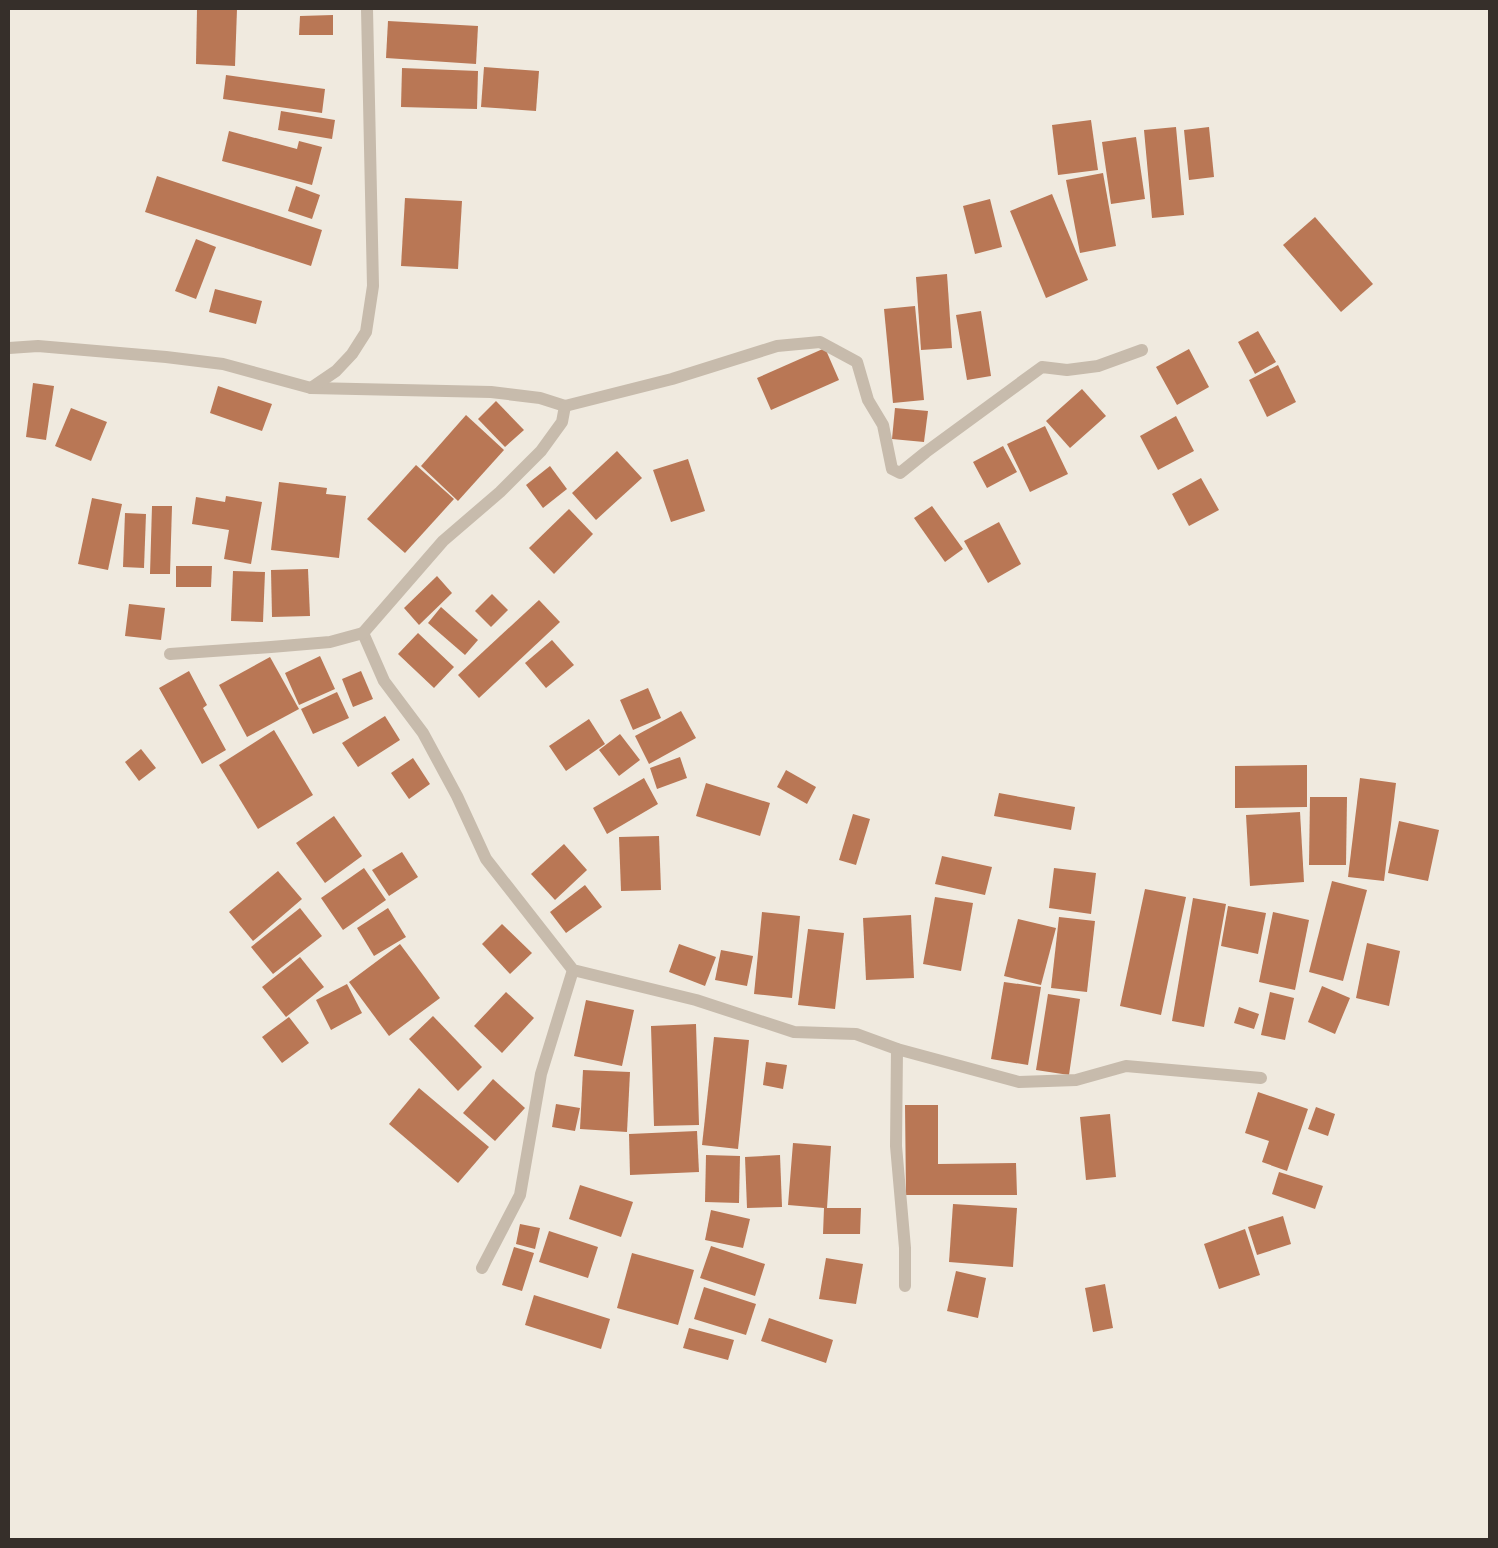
<svg xmlns="http://www.w3.org/2000/svg" width="1498" height="1548" viewBox="0 0 1498 1548" font-family="'Fira Sans',sans-serif">
<style>
.building{fill:#b97755}
.lines{fill:none;stroke-linecap:round;stroke-linejoin:round}
.minor{stroke:#c7bbac;stroke-width:12}
</style>
<rect width="100%" height="100%" fill="#f0eadf"/>
<g class="building">
<polygon points="197,9 237,9 235,66 196,64"/>
<polygon points="333,15 333,35 299,35 300,16"/>
<polygon points="388,21 478,26 476,64 386,58"/>
<polygon points="484,67 539,71 536,111 481,107"/>
<polygon points="402,68 478,71 477,109 401,107"/>
<polygon points="226,75 325,89 322,113 223,99"/>
<polygon points="281,111 335,120 332,139 278,130"/>
<polygon points="1091,120 1098,170 1058,175 1052,125"/>
<polygon points="1176,127 1184,215 1152,218 1144,130"/>
<polygon points="1209,127 1214,177 1189,180 1184,130"/>
<polygon points="229,131 297,149 299,141 322,147 312,185 222,161"/>
<polygon points="1136,137 1145,199 1111,204 1102,142"/>
<polygon points="1103,173 1116,246 1080,253 1066,180"/>
<polygon points="157,176 322,230 311,266 145,212"/>
<polygon points="296,186 320,195 312,219 288,211"/>
<polygon points="1052,194 1088,280 1046,298 1010,211"/>
<polygon points="405,198 462,201 458,269 401,266"/>
<polygon points="990,199 1002,247 975,254 963,206"/>
<polygon points="1315,217 1373,284 1341,312 1283,245"/>
<polygon points="196,239 216,247 196,299 175,291"/>
<polygon points="947,274 952,348 921,350 916,277"/>
<polygon points="215,289 262,301 256,324 209,312"/>
<polygon points="915,306 924,400 893,403 884,309"/>
<polygon points="981,311 991,376 967,380 956,315"/>
<polygon points="1258,331 1276,362 1255,374 1238,342"/>
<polygon points="825,348 839,380 771,410 757,378"/>
<polygon points="1189,349 1209,387 1177,405 1156,367"/>
<polygon points="1278,365 1296,402 1267,417 1249,380"/>
<polygon points="33,383 54,386 46,440 26,437"/>
<polygon points="218,386 272,404 262,431 210,413"/>
<polygon points="1082,389 1106,416 1070,448 1046,421"/>
<polygon points="496,401 524,430 505,447 478,419"/>
<polygon points="71,408 107,422 91,461 55,446"/>
<polygon points="895,408 928,411 924,442 892,439"/>
<polygon points="466,415 504,450 458,501 421,466"/>
<polygon points="1176,416 1194,451 1158,470 1140,436"/>
<polygon points="1045,426 1068,474 1030,492 1007,444"/>
<polygon points="1003,446 1017,472 987,488 973,462"/>
<polygon points="617,451 642,478 596,520 572,493"/>
<polygon points="688,459 705,511 671,522 653,470"/>
<polygon points="416,465 454,499 405,553 367,519"/>
<polygon points="550,466 567,489 543,508 526,485"/>
<polygon points="1201,478 1219,510 1189,526 1172,494"/>
<polygon points="279,482 327,488 326,494 346,496 339,558 271,550"/>
<polygon points="226,496 262,502 251,564 224,559 229,530 192,524 196,497 225,502"/>
<polygon points="92,498 122,504 108,570 78,564"/>
<polygon points="152,506 172,506 170,574 150,574"/>
<polygon points="932,506 963,549 945,562 914,518"/>
<polygon points="569,509 593,534 554,574 529,548"/>
<polygon points="125,513 146,514 144,568 123,567"/>
<polygon points="999,522 1021,564 988,583 964,541"/>
<polygon points="176,566 212,566 211,587 176,587"/>
<polygon points="308,569 310,616 272,617 271,570"/>
<polygon points="233,571 265,572 263,622 231,621"/>
<polygon points="437,576 452,593 419,625 404,608"/>
<polygon points="492,594 508,610 491,627 475,611"/>
<polygon points="539,600 560,622 479,698 458,675"/>
<polygon points="129,604 165,608 161,640 125,636"/>
<polygon points="441,607 478,640 465,655 428,623"/>
<polygon points="418,633 454,667 434,688 398,654"/>
<polygon points="552,640 574,665 546,688 525,663"/>
<polygon points="320,656 335,689 299,705 285,673"/>
<polygon points="270,657 299,709 247,737 219,685"/>
<polygon points="189,671 207,705 203,708 226,750 202,764 159,688"/>
<polygon points="361,671 373,699 353,707 342,679"/>
<polygon points="648,688 661,718 633,730 620,700"/>
<polygon points="337,692 349,718 313,734 301,709"/>
<polygon points="681,711 696,738 649,764 635,736"/>
<polygon points="385,716 400,740 358,767 342,743"/>
<polygon points="589,719 605,744 566,771 549,746"/>
<polygon points="274,730 313,795 258,829 219,765"/>
<polygon points="620,734 640,760 619,776 599,750"/>
<polygon points="141,749 156,768 139,781 125,762"/>
<polygon points="680,757 687,778 657,789 650,768"/>
<polygon points="413,758 430,784 409,799 391,773"/>
<polygon points="1307,765 1307,807 1235,808 1235,766"/>
<polygon points="786,770 816,787 807,804 777,787"/>
<polygon points="644,778 658,804 607,834 593,808"/>
<polygon points="1360,778 1396,783 1384,881 1348,877"/>
<polygon points="706,783 770,803 760,836 696,816"/>
<polygon points="999,793 1075,807 1071,830 994,816"/>
<polygon points="1310,797 1347,797 1346,865 1309,865"/>
<polygon points="1300,812 1304,882 1250,886 1246,815"/>
<polygon points="853,814 870,819 856,865 839,860"/>
<polygon points="334,816 362,856 325,883 296,843"/>
<polygon points="1399,821 1439,830 1428,881 1388,873"/>
<polygon points="659,836 661,890 621,891 619,837"/>
<polygon points="564,844 587,870 555,900 531,874"/>
<polygon points="402,852 418,877 389,896 372,870"/>
<polygon points="942,856 992,867 985,895 935,884"/>
<polygon points="364,868 386,900 343,930 321,898"/>
<polygon points="1054,868 1096,873 1091,914 1049,908"/>
<polygon points="278,871 302,899 253,941 229,912"/>
<polygon points="1332,881 1367,890 1343,981 1309,972"/>
<polygon points="585,885 602,907 566,933 550,912"/>
<polygon points="1145,889 1186,897 1161,1015 1120,1006"/>
<polygon points="935,897 973,903 961,971 923,964"/>
<polygon points="1193,898 1226,904 1204,1027 1172,1021"/>
<polygon points="1228,906 1266,913 1258,954 1221,946"/>
<polygon points="300,908 322,936 273,974 251,947"/>
<polygon points="388,908 406,937 374,956 357,928"/>
<polygon points="762,912 800,916 792,998 754,994"/>
<polygon points="1273,912 1309,920 1295,990 1259,982"/>
<polygon points="911,915 914,978 866,980 863,918"/>
<polygon points="1059,917 1095,921 1087,992 1051,988"/>
<polygon points="1018,919 1056,928 1041,985 1004,976"/>
<polygon points="502,924 532,953 510,974 482,944"/>
<polygon points="808,929 844,933 835,1009 798,1005"/>
<polygon points="1367,943 1400,951 1389,1006 1356,998"/>
<polygon points="400,944 440,998 389,1036 349,982"/>
<polygon points="679,944 716,957 705,986 669,972"/>
<polygon points="721,950 753,956 747,986 715,980"/>
<polygon points="300,957 324,987 286,1017 262,987"/>
<polygon points="1004,982 1041,987 1028,1065 991,1059"/>
<polygon points="347,984 362,1013 331,1030 316,1000"/>
<polygon points="1322,986 1350,998 1335,1034 1308,1022"/>
<polygon points="506,992 534,1018 502,1053 474,1026"/>
<polygon points="1270,992 1294,998 1285,1040 1261,1035"/>
<polygon points="1048,994 1080,999 1069,1075 1036,1070"/>
<polygon points="586,1000 634,1010 622,1066 574,1056"/>
<polygon points="1239,1007 1259,1014 1254,1029 1234,1023"/>
<polygon points="433,1016 482,1067 458,1091 409,1039"/>
<polygon points="289,1017 309,1043 282,1063 262,1037"/>
<polygon points="696,1024 699,1125 654,1126 651,1026"/>
<polygon points="714,1037 749,1040 738,1149 702,1145"/>
<polygon points="766,1062 787,1065 783,1089 763,1085"/>
<polygon points="583,1070 630,1072 627,1132 580,1129"/>
<polygon points="493,1079 525,1108 495,1141 463,1113"/>
<polygon points="419,1088 489,1147 458,1183 389,1124"/>
<polygon points="1258,1092 1308,1109 1287,1171 1262,1162 1269,1141 1245,1133"/>
<polygon points="556,1104 580,1108 575,1131 552,1127"/>
<polygon points="905,1105 938,1105 938,1164 1016,1163 1017,1195 906,1195"/>
<polygon points="1316,1107 1335,1114 1328,1136 1308,1129"/>
<polygon points="1110,1114 1116,1177 1086,1180 1080,1117"/>
<polygon points="697,1131 699,1172 630,1175 629,1134"/>
<polygon points="793,1143 831,1146 827,1208 861,1208 860,1234 823,1234 824,1208 788,1205"/>
<polygon points="706,1155 740,1156 739,1203 705,1202"/>
<polygon points="780,1155 782,1207 747,1208 745,1157"/>
<polygon points="1279,1172 1323,1186 1315,1209 1272,1194"/>
<polygon points="580,1185 633,1202 621,1237 569,1219"/>
<polygon points="953,1204 1017,1208 1013,1267 949,1262"/>
<polygon points="711,1210 750,1219 743,1248 705,1240"/>
<polygon points="1283,1216 1291,1244 1257,1255 1248,1227"/>
<polygon points="520,1224 540,1228 535,1249 516,1244"/>
<polygon points="1245,1229 1260,1275 1219,1289 1204,1244"/>
<polygon points="549,1231 598,1247 588,1278 539,1262"/>
<polygon points="711,1246 765,1264 755,1296 700,1278"/>
<polygon points="514,1247 534,1253 522,1291 502,1285"/>
<polygon points="632,1253 694,1270 678,1325 617,1308"/>
<polygon points="826,1258 863,1264 856,1304 819,1299"/>
<polygon points="956,1271 986,1278 978,1318 947,1311"/>
<polygon points="1105,1284 1113,1328 1093,1332 1085,1288"/>
<polygon points="704,1287 756,1304 746,1335 694,1319"/>
<polygon points="534,1295 610,1319 601,1349 525,1325"/>
<polygon points="769,1318 833,1340 826,1363 761,1341"/>
<polygon points="689,1328 734,1340 728,1360 683,1348"/>
</g>
<g class="lines">
<g class="minor">
<polyline points="9,348 38,346 166,357 223,364 311,388 491,392 540,398 565,406 562,422 541,451 500,492 443,541 363,633 384,681 423,733 457,796 486,859 573,970 696,1000 794,1032 856,1034 897,1049 1019,1082 1076,1080 1126,1066 1261,1078"/>
<polyline points="311,388 336,371 352,354 366,332 373,286 367,9"/>
<polyline points="565,406 672,379 777,346 820,342 857,362 868,400 883,425 892,469 900,473 926,452 1042,367 1067,370 1098,366 1142,350"/>
<polyline points="170,654 271,647 330,642 363,633"/>
<polyline points="897,1049 896,1146 905,1248 905,1286"/>
<polyline points="482,1268 520,1195 541,1074 573,970"/>
</g>
</g>
<rect width="1498" height="1548" fill="none" stroke="#362f2a" stroke-width="20"/>
</svg>
